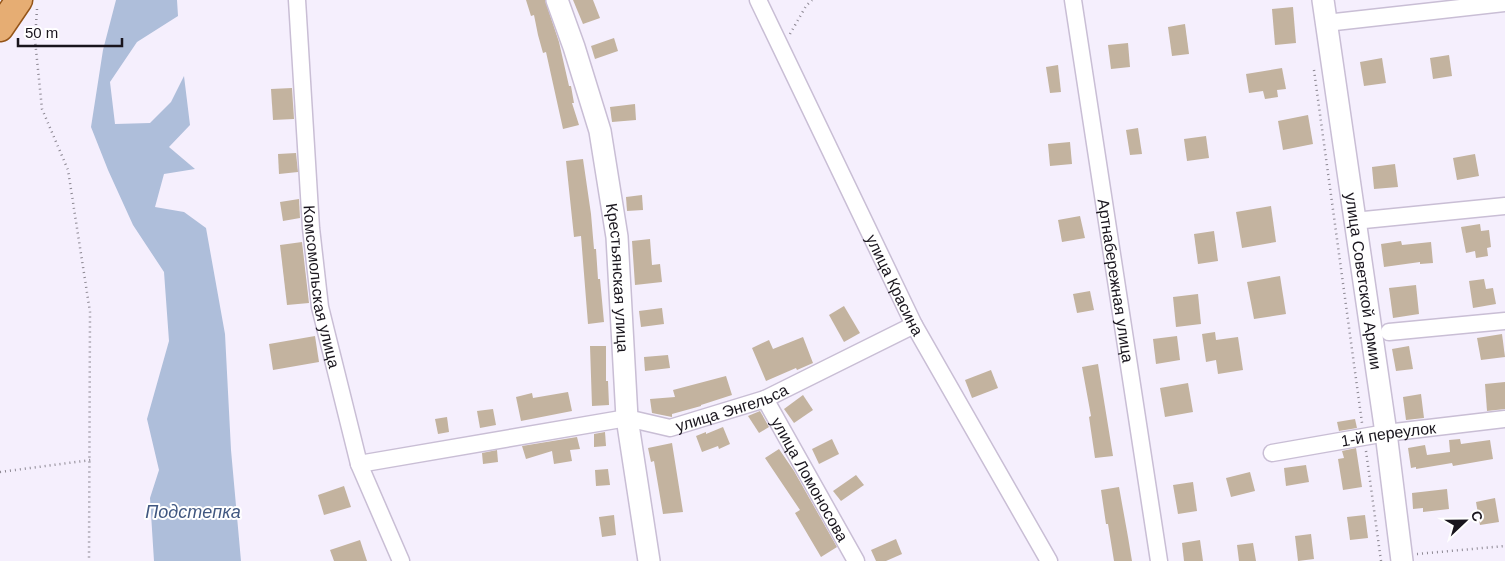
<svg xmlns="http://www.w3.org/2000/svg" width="1505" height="561" viewBox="0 0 1505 561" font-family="Arial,sans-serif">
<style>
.water{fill:#aebeda}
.building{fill:#c3b39f}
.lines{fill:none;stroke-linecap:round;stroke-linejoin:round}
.minor-casing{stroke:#c9bed5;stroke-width:19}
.tertiary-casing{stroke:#c9bed5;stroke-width:24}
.primary-casing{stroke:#945418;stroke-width:29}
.path{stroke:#8c8792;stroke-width:2.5;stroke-dasharray:1 4;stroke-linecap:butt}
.minor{stroke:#fff;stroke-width:16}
.tertiary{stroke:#fff;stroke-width:21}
.primary{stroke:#e6ad73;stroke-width:26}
.labels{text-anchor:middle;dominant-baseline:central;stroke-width:4;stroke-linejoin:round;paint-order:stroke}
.street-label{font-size:16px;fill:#19151d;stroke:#fff}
.water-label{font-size:18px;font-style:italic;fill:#405780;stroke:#fff}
</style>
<rect width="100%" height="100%" fill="#f5effd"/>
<polygon class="water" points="116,0 177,0 178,16 137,42 110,82 115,124 150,123 171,102 184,76 190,125 169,147 195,169 164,174 155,207 184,212 206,228 225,334 231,450 241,561 154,561 150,498 159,470 147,419 169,341 164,272 133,225 108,170 91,127 103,50"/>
<g class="building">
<polygon points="526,0 545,0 559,42 569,86 571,86 574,103 572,103 579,125 563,129 546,52 543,53 538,35 534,15 531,16"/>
<polygon points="573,0 593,0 600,18 583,24"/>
<polygon points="1293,7 1296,43 1275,45 1272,9"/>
<polygon points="1185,24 1189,54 1172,56 1168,27"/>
<polygon points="614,38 618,51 595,59 591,46"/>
<polygon points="1128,43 1130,67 1111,69 1108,45"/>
<polygon points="1449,55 1452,76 1433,79 1430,58"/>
<polygon points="1382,58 1386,83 1364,86 1360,62"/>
<polygon points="1058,65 1061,92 1050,93 1046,67"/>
<polygon points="1282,68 1286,89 1277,90 1278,97 1265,99 1263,91 1249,93 1246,74"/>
<polygon points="292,88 294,119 273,120 271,89"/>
<polygon points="635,104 636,120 612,122 610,107"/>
<polygon points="1308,115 1313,144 1283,150 1278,121"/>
<polygon points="1138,128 1142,154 1130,155 1126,130"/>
<polygon points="1206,136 1209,158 1187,161 1184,139"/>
<polygon points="1070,142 1072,164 1050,166 1048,144"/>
<polygon points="296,153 298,172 279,174 278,154"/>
<polygon points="1475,154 1479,176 1457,180 1453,158"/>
<polygon points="583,159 591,214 594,249 596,249 598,279 600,279 604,322 588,324 581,236 574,237 566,161"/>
<polygon points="1395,164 1398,187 1374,189 1372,167"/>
<polygon points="642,195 643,210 627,211 626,197"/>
<polygon points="299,199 300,218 283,221 280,202"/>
<polygon points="1271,206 1276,242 1242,248 1236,212"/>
<polygon points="1080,216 1085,238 1062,242 1058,220"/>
<polygon points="1480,224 1481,231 1489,230 1491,247 1487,248 1488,256 1476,258 1475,251 1466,253 1461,227"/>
<polygon points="1214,231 1218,261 1198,264 1194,234"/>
<polygon points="650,239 652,265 660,264 662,282 635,285 632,241"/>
<polygon points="1401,241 1402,245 1431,242 1433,263 1420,264 1420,262 1384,267 1381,244"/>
<polygon points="302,242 309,303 287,305 280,245"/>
<polygon points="1280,276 1286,314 1254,319 1247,282"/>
<polygon points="1484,279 1486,289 1493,288 1496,304 1473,308 1469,281"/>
<polygon points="1416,285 1419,314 1393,318 1389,288"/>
<polygon points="1090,291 1094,310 1077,313 1073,294"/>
<polygon points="1198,294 1201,324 1176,327 1173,297"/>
<polygon points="844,306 860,333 844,342 829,315"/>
<polygon points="662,308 664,324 641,327 639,311"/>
<polygon points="1215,332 1216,340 1238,337 1243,370 1218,374 1216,360 1206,362 1202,334"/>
<polygon points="1502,334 1505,357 1481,360 1477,338"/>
<polygon points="315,336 319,362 273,370 269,344"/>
<polygon points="1177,336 1180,360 1156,364 1153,339"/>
<polygon points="803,337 813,363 797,370 796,368 766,381 752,348 769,340 773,349"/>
<polygon points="590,346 606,346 606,381 608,381 609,405 592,406"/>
<polygon points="1409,346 1413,369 1396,371 1392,349"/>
<polygon points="668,355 670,368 645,371 644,357"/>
<polygon points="1098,364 1113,456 1095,458 1089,417 1091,416 1082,367"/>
<polygon points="991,370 998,388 972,398 965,380"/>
<polygon points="726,376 732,395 701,405 701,406 672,414 672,417 652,413 650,399 675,397 673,390"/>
<polygon points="1505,382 1505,409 1487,411 1485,384"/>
<polygon points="1188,383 1193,412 1165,417 1160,388"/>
<polygon points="568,392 572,411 521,421 516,397 532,393 533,398"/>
<polygon points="1421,394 1424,418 1406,420 1403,397"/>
<polygon points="803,395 813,410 794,423 784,409"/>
<polygon points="493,409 496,425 480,428 477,411"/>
<polygon points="760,411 769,427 759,433 748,416"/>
<polygon points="447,417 449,432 438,434 435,419"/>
<polygon points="1355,419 1357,428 1339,431 1337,422"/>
<polygon points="723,427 730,444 719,449 718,446 702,452 696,436 706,432 706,434"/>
<polygon points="605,432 606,446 594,447 594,434"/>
<polygon points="577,437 580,449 570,450 572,461 554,464 552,451 526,459 522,446"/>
<polygon points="832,439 839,454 819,464 812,449"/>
<polygon points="1460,439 1461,444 1490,440 1493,459 1453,466 1452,463 1416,469 1416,467 1411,468 1408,448 1425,445 1427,455 1450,452 1449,440"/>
<polygon points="672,443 683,512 663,514 654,461 651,462 648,448"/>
<polygon points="1356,448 1362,487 1343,490 1338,459 1344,458 1342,451"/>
<polygon points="779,449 794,471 837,547 821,557 795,513 800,510 765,458"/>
<polygon points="497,450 498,462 483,464 482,453"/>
<polygon points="1306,465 1309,482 1286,486 1284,468"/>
<polygon points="608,469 610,485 596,486 595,470"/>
<polygon points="1250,472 1255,491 1231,497 1226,478"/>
<polygon points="856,475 864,485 841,501 833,491"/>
<polygon points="1193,482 1197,511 1178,514 1173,485"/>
<polygon points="344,486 351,507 324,515 318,495"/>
<polygon points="1119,487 1128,537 1132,561 1114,561 1108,524 1106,524 1101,490"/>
<polygon points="1447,489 1449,509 1423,512 1423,508 1413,509 1412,493"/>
<polygon points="1495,498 1499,522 1480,525 1476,502"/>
<polygon points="614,515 616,535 602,537 599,517"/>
<polygon points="1365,515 1368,538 1350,540 1347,517"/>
<polygon points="1311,534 1314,559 1298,561 1295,536"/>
<polygon points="896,539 902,554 886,561 876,561 871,550"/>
<polygon points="360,540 367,561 334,561 330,550"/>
<polygon points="1200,540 1203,561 1184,561 1182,543"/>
<polygon points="1253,543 1256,561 1239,561 1237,545"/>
</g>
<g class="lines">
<defs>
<g id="minor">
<path id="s1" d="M297,0L311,228L320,307L359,464L401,561"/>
<path id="s2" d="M758,0L914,325L1049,561"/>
<path id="s3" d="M1073,0L1159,561"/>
<polyline points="1326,23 1505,3"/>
<polyline points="1354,221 1505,206"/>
<polyline points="1389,332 1505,321"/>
<path id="s4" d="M765,399L856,561"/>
<path id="s5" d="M1272,453L1386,433L1505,419"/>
<path id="s6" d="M359,464L627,418L670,428L765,399L914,325"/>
</g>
<g id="tertiary">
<path id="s7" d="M557,0L574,47L600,131L617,237L627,418L649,561"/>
<path id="s8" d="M1323,0L1386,433L1402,561"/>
</g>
<polyline id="primary" points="0,28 19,0"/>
</defs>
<use href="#minor" class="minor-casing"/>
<use href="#tertiary" class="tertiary-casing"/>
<use href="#primary" class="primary-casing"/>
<g class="path">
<polyline points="37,9 35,40 42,109 68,170 90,312 89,561"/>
<polyline points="790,34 806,6 812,0"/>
<polyline points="1314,70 1362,423"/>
<polyline points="1366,451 1381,561"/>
<polyline points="0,472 91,460"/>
<polyline points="1417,554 1505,546"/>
</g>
<use href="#minor" class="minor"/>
<use href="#tertiary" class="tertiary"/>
<use href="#primary" class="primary"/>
</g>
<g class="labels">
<g class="street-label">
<text stroke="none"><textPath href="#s7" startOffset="286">Крестьянская улица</textPath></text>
<text stroke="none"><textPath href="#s8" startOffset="284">улица Советской Армии</textPath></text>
<text stroke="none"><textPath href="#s3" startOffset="284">Артнабережная улица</textPath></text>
<text stroke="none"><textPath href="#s2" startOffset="316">улица Красина</textPath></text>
<text stroke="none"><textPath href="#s1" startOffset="288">Комсомольская улица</textPath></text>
<text stroke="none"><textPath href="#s6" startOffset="381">улица Энгельса</textPath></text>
<text stroke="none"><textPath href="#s5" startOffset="118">1-й переулок</textPath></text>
<text stroke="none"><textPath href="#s4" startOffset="92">улица Ломоносова</textPath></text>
</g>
<g class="water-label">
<text x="193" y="512">Подстепка</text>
</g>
</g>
<g transform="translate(1465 521) rotate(68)" stroke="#ffffff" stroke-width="4" paint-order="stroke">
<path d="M0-4L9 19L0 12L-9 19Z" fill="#19151d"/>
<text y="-8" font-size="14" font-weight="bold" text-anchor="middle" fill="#19151d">С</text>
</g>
<path d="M18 38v8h104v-8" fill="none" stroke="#19151d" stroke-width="2.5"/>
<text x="25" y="38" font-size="15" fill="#19151d" stroke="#ffffff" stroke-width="4" paint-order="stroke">50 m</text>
</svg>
